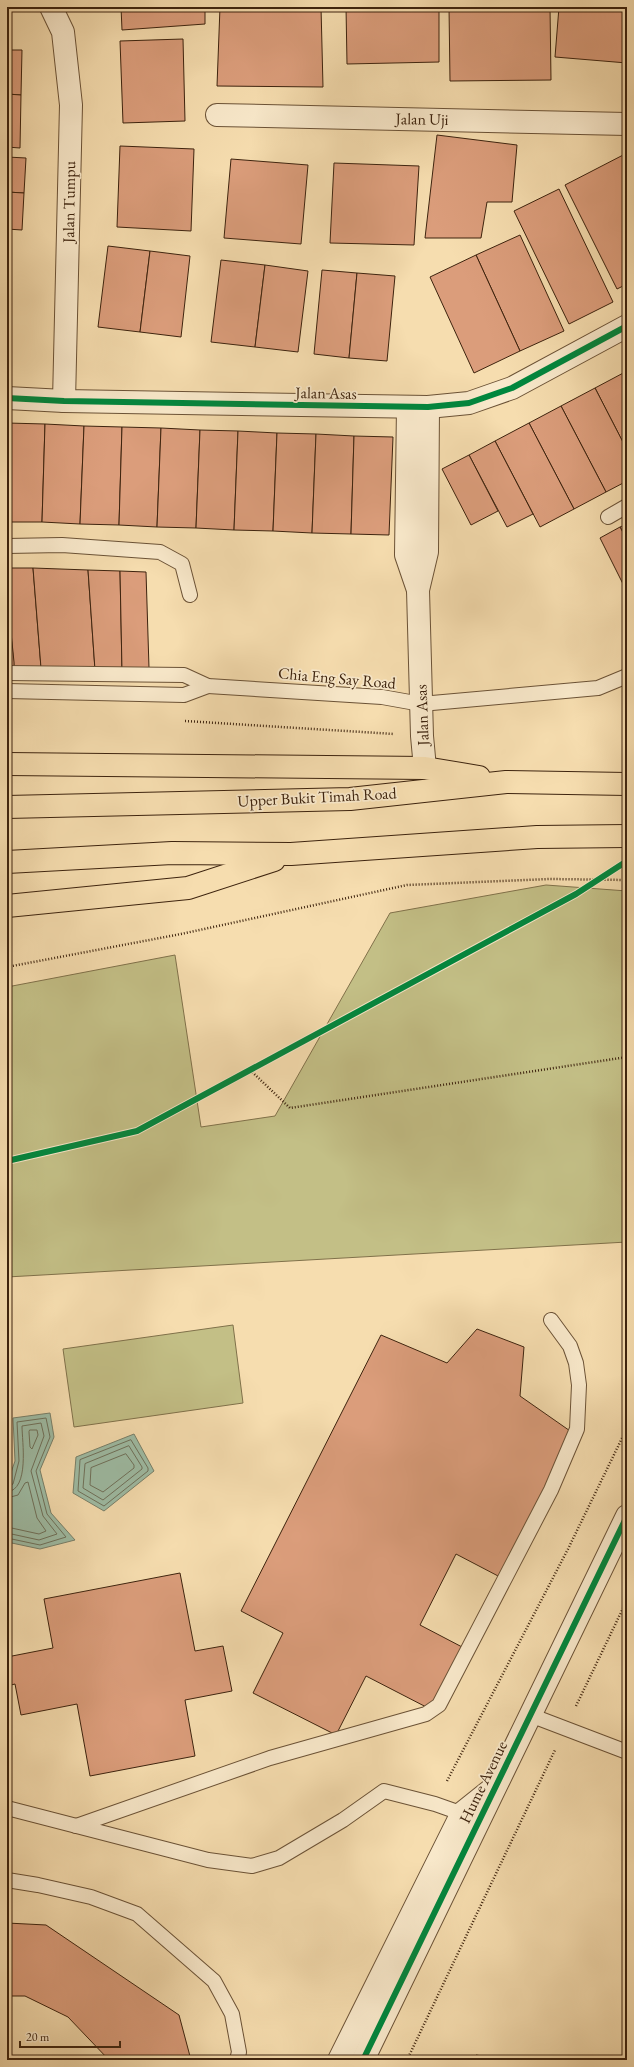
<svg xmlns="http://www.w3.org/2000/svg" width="634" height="2067" viewBox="0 0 634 2067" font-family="'EB Garamond',serif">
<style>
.green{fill:#c3bf86;stroke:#80714a}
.water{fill:#9ebda6;stroke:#777f69}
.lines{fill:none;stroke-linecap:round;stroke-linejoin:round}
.shore{stroke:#6e705a;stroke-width:1}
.building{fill:#db9d7b;stroke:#3d230e}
.service-casing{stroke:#6b5236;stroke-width:16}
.minor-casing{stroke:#6b5236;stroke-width:24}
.trunk-casing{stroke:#3d230e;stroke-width:24}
.path{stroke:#3d230e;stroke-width:2.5;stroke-dasharray:1 2;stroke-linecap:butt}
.service{stroke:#f9e9cb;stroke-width:14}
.minor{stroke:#f9e9cb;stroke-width:22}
.trunk{stroke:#f6ddaf;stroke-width:22}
.cycleway-casing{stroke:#f9e9cb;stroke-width:8}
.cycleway{stroke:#00873e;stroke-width:6}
.labels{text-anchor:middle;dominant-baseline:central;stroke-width:3.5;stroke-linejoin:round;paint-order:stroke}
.street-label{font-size:16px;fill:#3d230e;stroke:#f9e9cb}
</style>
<rect width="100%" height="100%" fill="#f6ddaf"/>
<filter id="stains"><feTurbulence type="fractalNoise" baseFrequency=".005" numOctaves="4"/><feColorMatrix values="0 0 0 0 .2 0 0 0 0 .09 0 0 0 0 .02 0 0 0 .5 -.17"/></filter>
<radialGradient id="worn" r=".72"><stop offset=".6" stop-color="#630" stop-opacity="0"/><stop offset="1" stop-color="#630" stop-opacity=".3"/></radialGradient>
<g class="green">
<polygon points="546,885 627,891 627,1242 7,1277 7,987 175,955 201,1127 275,1116 390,913"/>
<polygon points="233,1325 243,1403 74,1427 63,1349"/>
</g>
<g class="water">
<polygon points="50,1413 54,1437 40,1470 51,1513 75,1540 40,1549 7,1542 7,1484 15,1461 13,1418"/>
<polygon points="134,1434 154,1471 104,1511 73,1493 76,1457"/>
</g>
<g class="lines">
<g class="shore">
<polygon points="30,1430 37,1430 38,1435 32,1449 30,1447 29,1432"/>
<polygon points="131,1440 148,1468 148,1471 104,1506 78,1491 80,1460"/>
<polygon points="129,1446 142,1467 142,1469 103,1500 83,1488 85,1464"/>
<polygon points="126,1454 134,1465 134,1468 103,1492 90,1485 91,1468"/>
<polyline points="7,1487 13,1484 19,1461 17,1422 46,1418 50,1437 36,1471 47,1514 66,1537 40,1545 7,1538"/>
<path d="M7,1492C30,1490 22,1441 22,1426L41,1423L44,1436L31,1471L43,1516L57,1534L39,1540L7,1533"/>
<polyline points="7,1498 18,1495 25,1483 28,1482 37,1518 46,1531 39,1534 7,1527"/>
</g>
</g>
<g class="building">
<polygon points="121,7 205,7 205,24 122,30"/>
<polygon points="220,7 321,7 323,87 217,86"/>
<polygon points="346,7 439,7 439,62 347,64"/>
<polygon points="449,7 550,7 551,80 450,81"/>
<polygon points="559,7 627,7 627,63 555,57"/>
<polygon points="183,39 185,121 123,123 120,41"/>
<polygon points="7,50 22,50 21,95 7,94"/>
<polygon points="7,94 21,95 20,148 7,147"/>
<polygon points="437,135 517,145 512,202 487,202 481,238 425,238"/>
<polygon points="120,146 194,149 191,231 117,227"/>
<polygon points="627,153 627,284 617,289 565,185"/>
<polygon points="7,157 26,158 24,193 7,192"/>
<polygon points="231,159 308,165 301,244 224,238"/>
<polygon points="334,163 419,166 414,245 330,243"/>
<polygon points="559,189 613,302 569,324 514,211"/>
<polygon points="7,192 24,193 22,230 7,229"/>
<polygon points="520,235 564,331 520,351 476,255"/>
<polygon points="108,246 150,251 140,332 98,327"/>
<polygon points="150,251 190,256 181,337 140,332"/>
<polygon points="476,255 520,351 474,373 430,277"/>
<polygon points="221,260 265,265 255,347 211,342"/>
<polygon points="265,265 308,271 298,352 255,347"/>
<polygon points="322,270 357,273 349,358 314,354"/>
<polygon points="357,273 395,276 387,361 349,358"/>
<polygon points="7,281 10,281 7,310"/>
<polygon points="627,371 627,450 595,388"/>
<polygon points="595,388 627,450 627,481 606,492 561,406"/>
<polygon points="561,406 606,492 574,509 529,423"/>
<polygon points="7,423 45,424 42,522 7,522"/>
<polygon points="529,423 574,509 540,527 495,441"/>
<polygon points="45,424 84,426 80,524 42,522"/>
<polygon points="84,426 122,427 119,525 80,524"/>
<polygon points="122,427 161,428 157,527 119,525"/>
<polygon points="161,428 200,430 196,528 157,527"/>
<polygon points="200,430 238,431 234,530 196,528"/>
<polygon points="238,431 277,433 273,531 234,530"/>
<polygon points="277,433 316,434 312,533 273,531"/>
<polygon points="316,434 354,436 351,534 312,533"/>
<polygon points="354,436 393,437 389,535 351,534"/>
<polygon points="495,441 533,514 507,527 469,455"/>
<polygon points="469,455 498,511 471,525 442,469"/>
<polygon points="627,524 627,540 620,527"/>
<polygon points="620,527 627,540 627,592 600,538"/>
<polygon points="7,568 33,568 41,668 14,667 7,593"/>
<polygon points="33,568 88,570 95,670 41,668"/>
<polygon points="88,570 120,571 122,671 95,670"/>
<polygon points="120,571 146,572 149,668 122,671"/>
<polygon points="7,593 14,662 14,667 7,666"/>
<polygon points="477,1329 524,1347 520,1396 573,1433 500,1577 456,1554 420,1625 464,1648 432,1710 366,1676 336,1735 253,1693 283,1633 241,1611 381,1335 447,1363"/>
<polygon points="180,1573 195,1651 223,1646 232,1691 185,1700 195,1756 90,1776 77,1704 21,1715 15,1684 7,1686 7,1657 53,1648 44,1599"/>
<polygon points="7,1923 46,1925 179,2015 191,2060 109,2060 68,2017 25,1996 7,1996"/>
<polygon points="476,2055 505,2060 475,2060"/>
</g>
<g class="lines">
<defs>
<g id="service">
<polyline points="608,517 627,506"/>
<polyline points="7,546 62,545 160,552 182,564 190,595"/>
<polyline points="7,673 184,675 208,686 382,697 421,704 598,688 627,676"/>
<polyline points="7,691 184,695 208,686"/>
<polyline points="530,1715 627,1752"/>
<polyline points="7,1808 208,1860 252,1866 279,1858 343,1820 384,1791 435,1804 469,1816"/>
<polyline points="76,1826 270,1758 426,1714 439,1705 551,1490 577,1429 579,1385 576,1363 570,1346 551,1320"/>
<polyline points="7,1880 38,1885 91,1897 137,1914 214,1981 232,2014 239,2052 237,2060"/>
</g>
<g id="minor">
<polyline points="51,7 63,32 71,105 64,401"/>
<polyline points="217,115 627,124"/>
<polyline points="7,398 64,401 428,407 469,403 512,388 627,326"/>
<polyline points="408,407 406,555 418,590 422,736 425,768"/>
<polyline points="418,590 427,552 428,407"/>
<polyline points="339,2060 462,1813 492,1789"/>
<polyline points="363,2060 627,1516"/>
</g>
<g id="trunk">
<polyline points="7,764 425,768 479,777"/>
<polyline points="7,807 350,799 506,782 627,784"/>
<polyline points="7,862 172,853 291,854 537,837 627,836"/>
<polyline points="7,906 188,888 274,860"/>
</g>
</defs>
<use href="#service" class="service-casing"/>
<use href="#minor" class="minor-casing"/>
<use href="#trunk" class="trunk-casing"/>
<g class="path">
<polyline points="185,721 394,734"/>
<polyline points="7,967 181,934 407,885 550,879 627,880"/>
<polyline points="250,1070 290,1108 627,1057"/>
<polyline points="576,1706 627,1600"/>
<polyline points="447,1781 568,1549 627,1428"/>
<polyline points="407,2060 555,1750"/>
</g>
<use href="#service" class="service"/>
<use href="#minor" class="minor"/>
<use href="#trunk" class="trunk"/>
<defs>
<g id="cycleway">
<polyline points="7,398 64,401 428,407 469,403 512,388 627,326"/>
<polyline points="7,1161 137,1131 576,894 627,861"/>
<polyline points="363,2060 627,1516"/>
</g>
</defs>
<use href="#cycleway" class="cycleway-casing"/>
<use href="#cycleway" class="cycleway"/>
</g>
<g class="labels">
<g class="street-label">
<text transform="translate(422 119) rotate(1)">Jalan Uji</text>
<text transform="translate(69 202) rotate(-89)">Jalan Tumpu</text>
<text transform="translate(326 393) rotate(1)">Jalan Asas</text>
<text transform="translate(337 678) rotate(5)">Chia Eng Say Road</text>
<text transform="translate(422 715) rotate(-92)">Jalan Asas</text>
<text transform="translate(317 797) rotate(-3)">Upper Bukit Timah Road</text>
<text transform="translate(483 1782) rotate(-64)">Hume Avenue</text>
</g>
</g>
<rect width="634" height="2067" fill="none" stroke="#f6ddaf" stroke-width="24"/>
<rect x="8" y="8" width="618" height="2051" fill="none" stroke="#3d230e" stroke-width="2"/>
<rect x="12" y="12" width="610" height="2043" fill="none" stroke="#3d230e"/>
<path d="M20 2041v6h100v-6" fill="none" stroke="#3d230e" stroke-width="2"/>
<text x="26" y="2041" font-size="12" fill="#3d230e" stroke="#f9e9cb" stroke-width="3" paint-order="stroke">20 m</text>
<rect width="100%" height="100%" filter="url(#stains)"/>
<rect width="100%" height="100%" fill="url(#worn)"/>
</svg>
